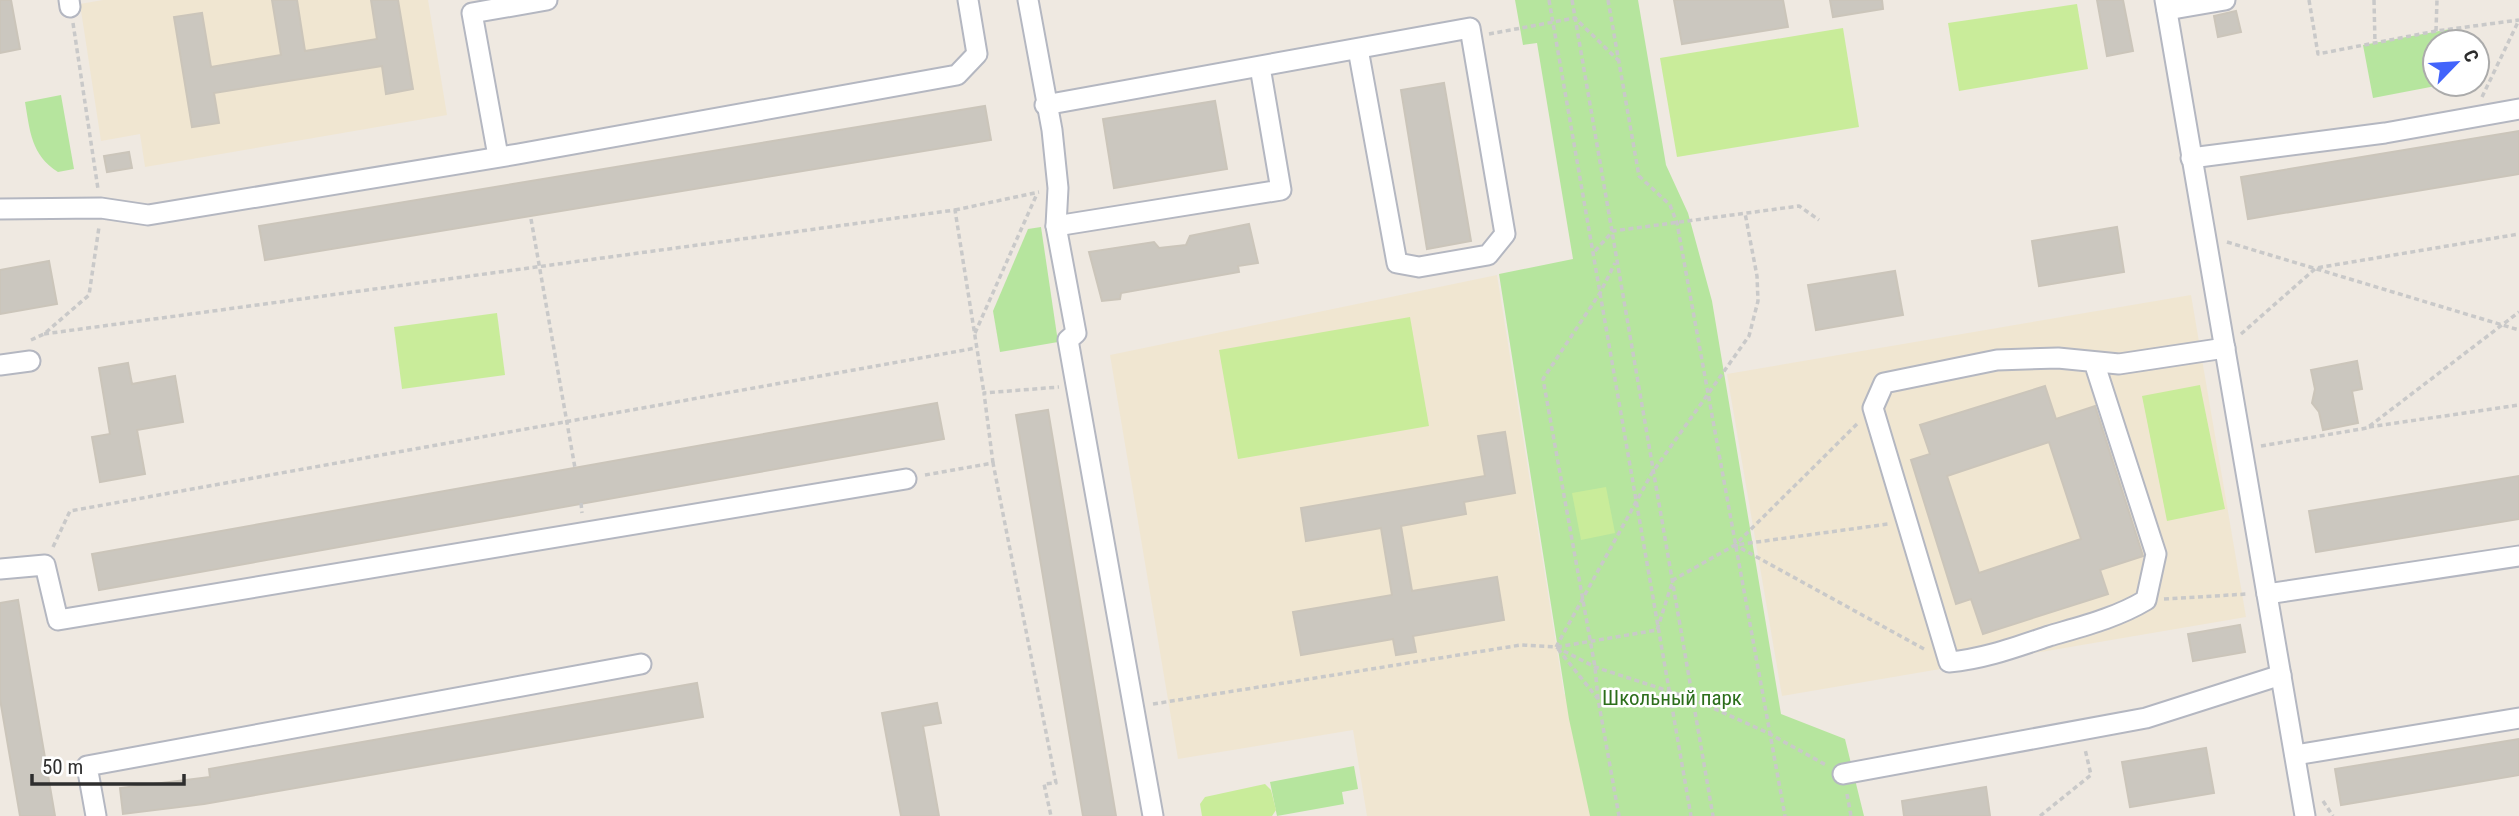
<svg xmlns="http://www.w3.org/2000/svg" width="2519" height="816" viewBox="0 0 2519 816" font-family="'Roboto Condensed',sans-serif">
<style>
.education{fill:#f0e6d1}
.green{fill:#b6e59e}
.pitch{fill:#c9ec9a}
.building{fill:#cbc7bf;stroke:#cbc5ba;stroke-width:2;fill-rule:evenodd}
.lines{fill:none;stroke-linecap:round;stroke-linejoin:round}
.minor-casing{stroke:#b4b7c1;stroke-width:23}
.path{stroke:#c9c9c9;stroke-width:3.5;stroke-dasharray:5 3.5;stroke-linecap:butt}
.minor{stroke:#fff;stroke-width:19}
.labels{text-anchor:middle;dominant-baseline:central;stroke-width:5;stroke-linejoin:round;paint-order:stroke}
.park-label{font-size:21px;fill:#2c6e1b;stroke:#fff}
</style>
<rect width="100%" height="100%" fill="#efe9e1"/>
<g class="education">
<polygon points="103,0 428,0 447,115 145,167 140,134 101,141 80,4"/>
<polygon points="1497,275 1564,694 1573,693 1593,816 1367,816 1353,730 1178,759 1110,355"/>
<polygon points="2191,295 2246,617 1782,696 1727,374"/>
</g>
<g class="green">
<polygon points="1515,0 1638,0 1666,165 1688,213 1712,301 1781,714 1845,739 1864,816 1590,816 1569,719 1499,274 1573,259 1537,43 1523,45"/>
<polygon points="2450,29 2452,42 2435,42 2435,84 2446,84 2373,98 2363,45"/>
<path d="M61,95L74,169L58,172C31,155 30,131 25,102Z"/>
<polygon points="1041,227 1058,342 1000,352 993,311 1028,229"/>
<polygon points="1354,766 1358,789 1342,792 1344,804 1277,816 1270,782"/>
</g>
<g class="pitch">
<polygon points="2077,4 2088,69 1959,91 1948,23"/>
<polygon points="1843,28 1859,127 1677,157 1660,58"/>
<polygon points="497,313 505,375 402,389 394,327"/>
<polygon points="1410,317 1429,426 1238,459 1219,350"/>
<polygon points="2200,385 2225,509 2167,521 2142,396"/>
<polygon points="1606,487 1615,533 1581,540 1572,493"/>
<polygon points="1265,784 1271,790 1276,810 1272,816 1202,816 1200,804 1205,797"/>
</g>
<g class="building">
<polygon points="0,0 11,0 20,49 0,53"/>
<polygon points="272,0 297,0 305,51 377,39 371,0 398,0 413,89 386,94 382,66 214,93 219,123 192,127 174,17 202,13 211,67 281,55"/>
<polygon points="1674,0 1783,0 1788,27 1682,44"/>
<polygon points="1830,0 1882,0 1883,9 1833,17"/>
<polygon points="2097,0 2123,0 2133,51 2107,56"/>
<polygon points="2236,11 2241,32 2218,37 2214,16"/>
<polygon points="1444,83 1471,241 1427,249 1401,90"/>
<polygon points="1215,101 1227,169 1114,188 1103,119"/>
<polygon points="985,106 991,140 265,260 259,226"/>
<polygon points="2519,131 2519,174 2248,219 2241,177"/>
<polygon points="129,152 132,168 107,172 104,156"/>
<polygon points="1249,224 1258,263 1238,266 1239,272 1121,293 1120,299 1102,301 1089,252 1154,242 1159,248 1186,245 1190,236"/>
<polygon points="2117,227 2124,272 2039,286 2032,241"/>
<polygon points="49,261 57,304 0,314 0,270"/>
<polygon points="1895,271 1903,315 1816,330 1808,285"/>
<polygon points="2357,361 2362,389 2352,391 2358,423 2323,430 2319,412 2312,403 2315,389 2311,370"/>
<polygon points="128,363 132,384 175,376 183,422 137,430 145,474 100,482 92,437 110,434 99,368"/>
<path d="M2045,386L2056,419L2095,406L2143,556L2100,570L2108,594L1983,634L1971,599L1956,604L1911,460L1930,454L1920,425ZM2049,442L2081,539L1979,573L1947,476Z"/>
<polygon points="937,403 944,439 99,590 92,554"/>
<polygon points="1048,410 1116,816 1083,816 1016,415"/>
<polygon points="1505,432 1515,493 1464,502 1466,514 1401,526 1412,591 1497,577 1504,620 1413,636 1416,652 1396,655 1393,639 1301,655 1293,612 1392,595 1381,528 1306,541 1301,508 1485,476 1478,436"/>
<polygon points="2519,476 2519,519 2316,552 2309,511"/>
<polygon points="18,600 55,816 20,816 0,699 0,603"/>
<polygon points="2240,625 2245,652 2193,661 2188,634"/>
<polygon points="697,683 703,717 204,804 123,814 120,788 210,777 209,769"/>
<polygon points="937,703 941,723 923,726 939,816 901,816 882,713"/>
<polygon points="2519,739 2519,775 2341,805 2335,769"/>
<polygon points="2206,748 2214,793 2130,807 2122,762"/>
<polygon points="1986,787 1990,816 1904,816 1902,801"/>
</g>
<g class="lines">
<defs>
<g id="minor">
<polyline points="69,0 70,7"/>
<polyline points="1028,0 1052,130 1058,188 1056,226 1076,333 1068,340 1153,816"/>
<polyline points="2165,0 2305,816"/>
<polyline points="2167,10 2225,0"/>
<polyline points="1045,105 1470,28 1505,234 1488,255 1419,267 1397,263 1358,49"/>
<polyline points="498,156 472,13 547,0"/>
<polyline points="2191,158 2385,133 2519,109"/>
<polyline points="0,209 101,208 148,215 518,154 957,75 977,54 968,0"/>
<polyline points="1056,226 1281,190 1260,67"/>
<path d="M2094,362L2156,554L2146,600C2116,618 2083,626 2049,636C2016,647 1984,659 1949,662L1873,408L1884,383L1997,360L2058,358L2119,364L2225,348"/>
<polyline points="0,365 30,361"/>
<polyline points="0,569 45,565 58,620 906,479"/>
<polyline points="2267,594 2519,556"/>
<polyline points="2295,755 2519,718"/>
<polyline points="1843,774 2146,718 2281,675"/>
<polyline points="96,816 87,766 641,664"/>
</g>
</defs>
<use href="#minor" class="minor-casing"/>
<g class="path">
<polyline points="1549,0 1691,816"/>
<polyline points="1572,0 1713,816"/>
<polyline points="1608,0 1639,176 1670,205 1677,223 1785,816"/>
<polyline points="2309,0 2318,54 2436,31 2519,20"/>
<polyline points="2374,0 2375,43"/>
<polyline points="73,23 98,189"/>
<polyline points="2436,31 2437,0"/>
<polyline points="1489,34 1575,18 1619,61"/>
<polyline points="2482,97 2519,20"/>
<polyline points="955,210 1039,192"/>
<polyline points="531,219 575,468"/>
<polyline points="2227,242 2519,330"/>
<polyline points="1595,251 1613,231 1799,206 1819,220"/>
<polyline points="975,333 1036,196"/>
<polyline points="44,334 955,210 984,393"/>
<polyline points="2241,334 2316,268 2519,234"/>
<polyline points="31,340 44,334 89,295 99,227"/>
<polyline points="1857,424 1735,545 1924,649"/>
<polyline points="2369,427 2519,405"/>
<polyline points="2261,446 2367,428 2519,312"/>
<polyline points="993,463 984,393 1059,387"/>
<polyline points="925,475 993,463 1056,783 1044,784 1051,816"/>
<polyline points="581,503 582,513"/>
<polyline points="53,547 70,511 976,348"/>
<polyline points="2164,599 2247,594"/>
<polyline points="1556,647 1652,473 1749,336 1758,301 1757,276 1745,213"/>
<polyline points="1557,647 1657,630 1673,580 1735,545 1888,524"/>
<polyline points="1558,649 1598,699 1619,816"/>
<polyline points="1598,699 1595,667 1543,379 1600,293 1615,263"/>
<polyline points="1153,704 1521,645 1556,647 1595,667 1693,699 1768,733 1826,765"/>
<polyline points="1847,794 1851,816"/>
<polyline points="2323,801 2333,816"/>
<polyline points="2040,816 2091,775 2085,749"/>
</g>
<use href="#minor" class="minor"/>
</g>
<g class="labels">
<g class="park-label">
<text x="1672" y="698">Школьный парк</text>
</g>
</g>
<g transform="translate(2456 63) rotate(65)"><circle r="33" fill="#ffffff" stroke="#ababab" stroke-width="2"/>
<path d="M0-5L12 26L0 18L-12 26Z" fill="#4264fb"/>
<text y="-10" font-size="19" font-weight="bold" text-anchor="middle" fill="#2e2e2e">С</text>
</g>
<path d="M32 774v10h152v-10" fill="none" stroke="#2e2e2e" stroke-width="3.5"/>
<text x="42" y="774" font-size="21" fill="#2e2e2e" stroke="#ffffff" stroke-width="5" paint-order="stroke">50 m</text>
</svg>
